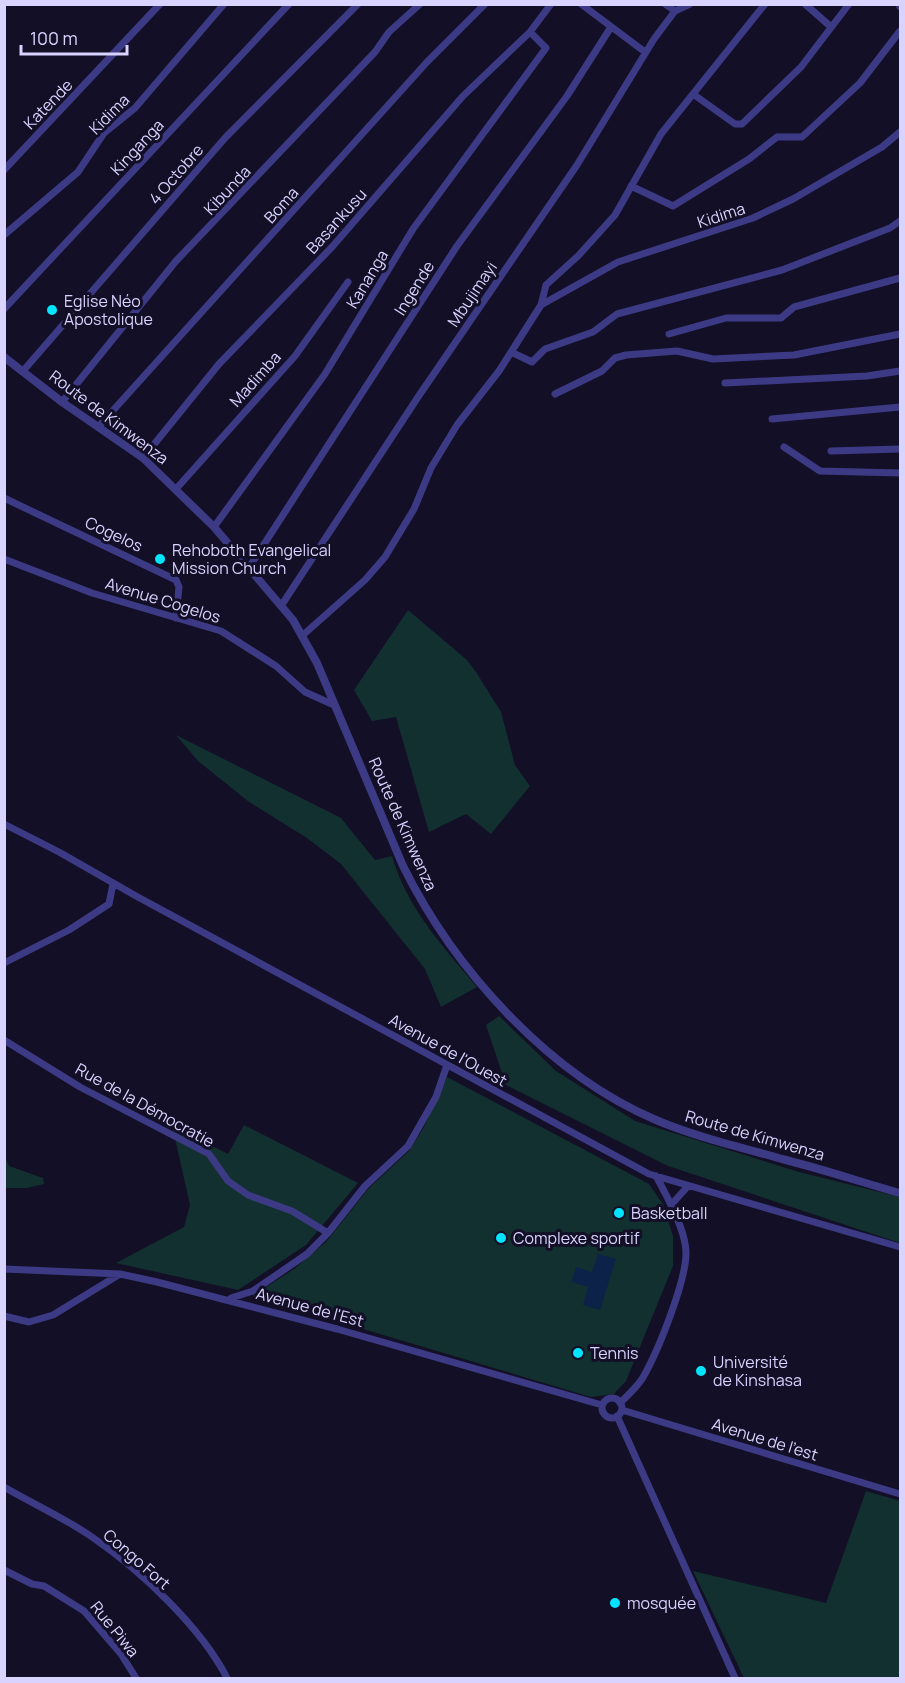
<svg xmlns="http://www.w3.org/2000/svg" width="905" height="1683" font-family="Manrope,sans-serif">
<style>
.green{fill:#12302f}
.water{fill:#0c2248}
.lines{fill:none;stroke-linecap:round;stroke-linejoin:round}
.minor{stroke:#3d3a85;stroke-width:7}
.tertiary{stroke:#3d3a85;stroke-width:8}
.poi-dot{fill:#00e5ff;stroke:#130f26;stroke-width:2}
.labels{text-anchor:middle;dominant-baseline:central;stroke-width:6;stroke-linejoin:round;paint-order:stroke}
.street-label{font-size:16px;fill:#d9d4ff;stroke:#130f26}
.poi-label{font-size:16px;fill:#d9d4ff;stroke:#130f26;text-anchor:start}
</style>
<rect width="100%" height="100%" fill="#130f26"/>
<path class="green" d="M408,610L467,660L476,672L501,712L515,765L530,786L491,834L466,814L429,832L396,717L372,721L354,690Z
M176,735L341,818L375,860L392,856C408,910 442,945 477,987L441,1007L425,969L341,864L307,838L249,802L198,761Z
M499,1016L556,1071L635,1121L799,1172L900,1197V1243L668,1166L506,1085L486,1025Z
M447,1077L649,1184L663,1204L673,1236V1266L626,1381L614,1394L591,1397L252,1296L294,1269L327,1241L368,1189L409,1151L424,1127Z
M172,1125L228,1154L244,1125L358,1183L306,1245L238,1290L116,1263L184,1227L190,1205Z
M5,1157L9,1166L43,1178L44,1184L27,1188H5Z
M866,1491L900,1501V1678H744L693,1571L826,1603Z"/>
<path class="water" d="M598,1254L616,1259L600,1310L583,1305L588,1287L571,1282L576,1267L592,1272Z"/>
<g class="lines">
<path class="minor" d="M581,4L645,52
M665,4L675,11
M805,4L830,26
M899,4L900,7
M693,94L735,124H742L801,67L849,4
M4,170L160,4
M631,186L673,206L749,159L777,137H802L860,83L900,31
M4,235L78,172L104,133L135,108L224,4
M541,305L618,262L753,218L793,199L882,147L900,132
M4,309L289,4
M669,334L726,318H781L794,307L900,278
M511,352L532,362L545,349L593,332L617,314L782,270L890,228L900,221
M23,371L225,138L358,4
M725,383L867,376L900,371
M555,394L602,371L615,358L626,355L677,351L713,359L794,355L900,334
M62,402L176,261L375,52L389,32L420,4
M772,419L900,407
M99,426L427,62L485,4
M784,447L820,471L900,473
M831,451L900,449
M143,458L219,364L332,247L463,96L530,32L551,4
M176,489L295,356L348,282
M4,498L176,580L179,587L176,618
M214,527L325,374L413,229L546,48L530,32
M4,559L92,593L221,631L276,666L305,692L334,705
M248,569L457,246L567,96L611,27
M281,606L418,397L577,165L654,39L675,11L690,4
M303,635L365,580L385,557L414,509L431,468L457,425L499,371L541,305L546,285L578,256L615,215L661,134L765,4
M4,824L59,852L136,896L649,1174L900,1247
M4,963L69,930L109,904L113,884
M4,1040L80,1087L209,1154L228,1181L248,1195L292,1211L328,1233
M671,1205L688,1186
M4,1269L120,1274L157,1282L337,1329L602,1405
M231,1298L253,1291L307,1254L328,1233L365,1186L408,1146L436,1097L447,1065
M4,1316L29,1322L53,1315L120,1274
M602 1408a10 10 0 1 1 20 0a10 10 0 1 1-20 0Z
M620,1403C628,1395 636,1388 642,1379C657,1354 686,1282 686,1253C686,1231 667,1196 656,1176
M622,1410L900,1494
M617,1416L735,1678
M4,1487C33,1504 65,1518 92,1537C140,1570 201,1627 227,1678
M4,1570L32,1584L44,1586L84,1611L121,1654L136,1678"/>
<path class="tertiary" d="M4,357L62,402L143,458L214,527L293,620L317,663L403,866C454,969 548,1074 656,1120C696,1137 740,1147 782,1159C822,1169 861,1182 900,1193"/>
</g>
<g class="poi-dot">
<circle cx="52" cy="310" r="6"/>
<circle cx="160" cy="559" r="6"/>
<circle cx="619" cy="1213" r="6"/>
<circle cx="501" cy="1238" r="6"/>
<circle cx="578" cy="1353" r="6"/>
<circle cx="701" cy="1371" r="6"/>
<circle cx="615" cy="1603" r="6"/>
</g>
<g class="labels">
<g class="street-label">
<text transform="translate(48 104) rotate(-46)">Katende</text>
<text transform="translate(109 114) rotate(-45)">Kidima</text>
<text transform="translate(137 147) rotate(-47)">Kinganga</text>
<text transform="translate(176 174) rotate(-49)">4 Octobre</text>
<text transform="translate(227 190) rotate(-47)">Kibunda</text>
<text transform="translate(281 205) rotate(-48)">Boma</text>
<text transform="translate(721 215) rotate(-18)">Kidima</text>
<text transform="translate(336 221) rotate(-48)">Basankusu</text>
<text transform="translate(367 279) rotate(-59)">Kananga</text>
<text transform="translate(414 288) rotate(-58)">Ingende</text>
<text transform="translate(472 294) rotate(-56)">Mbujimayi</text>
<text transform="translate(255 379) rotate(-48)">Madimba</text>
<text transform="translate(109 417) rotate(37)">Route de Kimwenza</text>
<text transform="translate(114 534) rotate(25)">Cogelos</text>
<text transform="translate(163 600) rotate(17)">Avenue Cogelos</text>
<text transform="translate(403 824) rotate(66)">Route de Kimwenza</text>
<text transform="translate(448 1050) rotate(29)">Avenue de l'Ouest</text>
<text transform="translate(145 1105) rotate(29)">Rue de la Démocratie</text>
<text transform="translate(755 1135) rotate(16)">Route de Kimwenza</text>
<text transform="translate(310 1307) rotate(15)">Avenue de l'Est</text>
<text transform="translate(765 1439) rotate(17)">Avenue de l'est</text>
<text transform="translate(137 1559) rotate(41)">Congo Fort</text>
<text transform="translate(115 1629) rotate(51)">Rue Piwa</text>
</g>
<g class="poi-label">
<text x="64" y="301">Eglise Néo<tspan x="64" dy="18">Apostolique</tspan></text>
<text x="172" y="550">Rehoboth Evangelical<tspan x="172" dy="18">Mission Church</tspan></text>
<text x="631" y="1213">Basketball</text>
<text x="513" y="1238">Complexe sportif</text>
<text x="590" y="1353">Tennis</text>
<text x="713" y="1362">Université<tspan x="713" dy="18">de Kinshasa</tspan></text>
<text x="627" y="1603">mosquée</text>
</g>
</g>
<rect width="905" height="1683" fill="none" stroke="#d9d4ff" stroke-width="12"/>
<path d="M21 45v9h106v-9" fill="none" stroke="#d9d4ff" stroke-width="3"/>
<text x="30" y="45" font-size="18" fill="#d9d4ff" stroke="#130f26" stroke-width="4.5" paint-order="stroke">100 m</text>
</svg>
